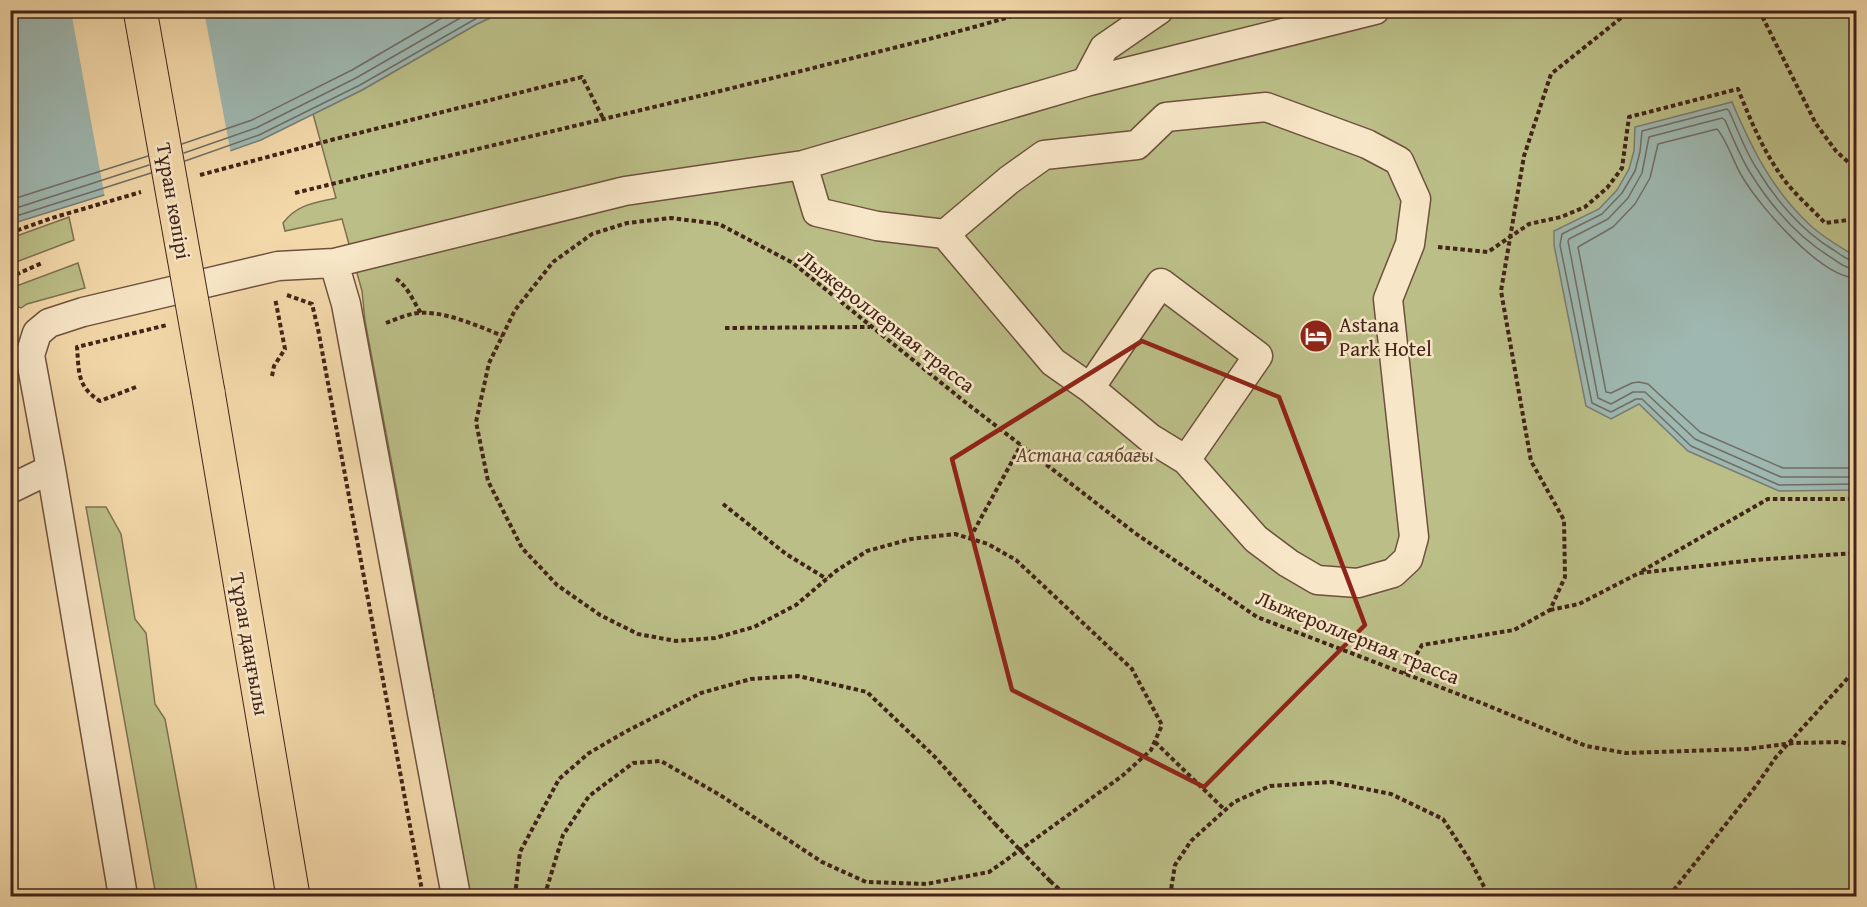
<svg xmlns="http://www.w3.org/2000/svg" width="1867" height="907" font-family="'Gentium Book Plus',serif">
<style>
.green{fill:#bbbe87;stroke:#7e7150;stroke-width:1.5}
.water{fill:#9eb8b1;stroke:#797d74;stroke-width:1.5}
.pier{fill:#f3d8a9}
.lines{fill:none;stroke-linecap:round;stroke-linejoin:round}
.shore{stroke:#706e65;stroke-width:1.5}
.minor-casing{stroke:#6e513d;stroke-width:31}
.major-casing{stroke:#422419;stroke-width:35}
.path{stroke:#422419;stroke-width:4;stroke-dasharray:4.5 3;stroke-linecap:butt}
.minor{stroke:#f7e6c7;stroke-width:28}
.major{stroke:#f3d8a9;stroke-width:33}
.major-bridge-casing{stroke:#422419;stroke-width:35;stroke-linecap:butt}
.path-bridge{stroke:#422419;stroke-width:4;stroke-dasharray:4.5 3;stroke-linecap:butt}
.major-bridge{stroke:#f3d8a9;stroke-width:33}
.marked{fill:none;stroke:#8f2418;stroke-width:4.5;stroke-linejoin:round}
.labels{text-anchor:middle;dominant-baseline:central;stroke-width:5;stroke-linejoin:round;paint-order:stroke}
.street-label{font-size:21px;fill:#422419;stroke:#f7e6c7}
.poi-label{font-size:21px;fill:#422419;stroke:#f7e6c7;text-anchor:start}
.park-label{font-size:21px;font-style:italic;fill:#604a34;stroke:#f7e6c7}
</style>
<rect width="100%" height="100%" fill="#f3d8a9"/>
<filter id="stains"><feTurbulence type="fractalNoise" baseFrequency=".00333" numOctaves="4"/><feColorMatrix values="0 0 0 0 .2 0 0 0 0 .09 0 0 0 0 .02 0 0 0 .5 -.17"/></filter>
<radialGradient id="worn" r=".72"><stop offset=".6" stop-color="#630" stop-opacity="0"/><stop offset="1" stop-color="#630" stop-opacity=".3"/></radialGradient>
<path class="green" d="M505,11H1856V896H469L410,561L365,321L362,291L342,219L285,231L283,223C297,204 315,203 336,198L313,114L362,90L477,24Z
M69,217L74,240L11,264V238Z
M78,263L85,288L27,304L21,308L11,304V288Z
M86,507H106L121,534L135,619L146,633L155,704L165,719L198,896H156Z"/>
<path class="water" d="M11,11H505L477,24L362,90L261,140L117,191L11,224Z
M1732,102C1752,149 1772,190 1811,226C1824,238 1841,247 1856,257V490L1779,491L1688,451L1639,404L1611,419L1586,406L1554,245V231L1599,209L1617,190L1629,169L1634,151L1635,127Z"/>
<path class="pier" d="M71,11H204L231,154L105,198Z"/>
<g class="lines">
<path class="shore" d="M182,144L252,120L352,70L455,10
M184,153L256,128L356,78L474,10
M185,161L259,135L360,85L491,10
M10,200L148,156
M10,210L149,165
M10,218L151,173
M1856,262C1848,261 1840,254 1832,249C1802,231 1775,199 1757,169C1745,151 1738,130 1729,111L1727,109L1642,131L1640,152L1635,171L1622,193L1602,214L1562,234L1560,245L1592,403L1611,412L1636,399H1642L1691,446L1779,485L1856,484
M1856,269C1847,269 1839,263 1832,258C1799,238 1771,206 1751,174C1740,157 1733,138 1725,120L1722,118L1649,137L1642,173L1628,198L1608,219L1569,239L1568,241L1598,398L1611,404L1633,392H1645L1695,439L1781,477H1856
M1856,278C1821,277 1761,208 1743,178C1734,164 1727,140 1717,129L1658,144L1650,178L1635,204L1613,227L1578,247L1606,392L1611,393L1632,383L1639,382L1648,384L1700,432L1783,468H1856"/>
<g class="minor-casing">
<path id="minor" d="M1086,82L1104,48L1159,10
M803,165L817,212L877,226L945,234L1053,362L1090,388L1150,438L1186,460L1256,539L1288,563L1317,580L1358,583L1393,573L1408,559L1414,537L1388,299L1410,244L1416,199L1399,161L1367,144L1266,107L1166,117L1137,145L1044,155L1009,180L945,234
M334,263L346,304L456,896
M1090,388L1161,283L1258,356L1186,460
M10,489L51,469
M123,896L51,469L30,355L37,333L49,323L83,312L278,266L334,263L625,191L803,165L1086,82L1375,10"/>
</g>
<g class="major-casing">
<path id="major" d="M208,392L293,896"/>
</g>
<path class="path" d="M1759,10L1816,124L1836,151L1856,169
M200,175L335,139L582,77L603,118
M295,193C470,150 646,110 821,66C892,48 962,32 1032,10
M10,233L52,218L141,192
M1438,247L1488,252L1529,224L1561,217L1585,207L1607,188L1622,168L1629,117L1738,89C1750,119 1762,148 1780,174C1792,192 1810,207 1825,223L1856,219
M10,279L15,275L42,263
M396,279C407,285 413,301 421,313
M287,295L312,304L318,329L423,896
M386,323C394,320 403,316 412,314C439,308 478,326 503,336
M725,328L870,327
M272,376L274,366L285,349L275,298
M136,387L100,401C77,387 79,372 77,347L167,325
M723,504L786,554L827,579
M970,538L1021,445
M1642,571L1768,499H1856
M1550,610L1579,604L1639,573L1754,560L1856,553
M1405,674L1422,645L1514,630L1550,610L1565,577L1564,520L1531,461L1501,291L1524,156L1551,74L1631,10
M1155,742L1225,810
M1050,881L1067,896
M515,896L520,852L559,779L589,753L627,731L701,693L751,679L798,676L867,692L935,757L995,824
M547,896L546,891L563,835L589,796L633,763L661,761L720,795L822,862L866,882L926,884L989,872L1002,863L1122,776L1151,750L1162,725L1132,669L1016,560L988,544L955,534L911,539L867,551L836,571L796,605L754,627L715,638L676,641L638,634L600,615L557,585L522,548L488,481L476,422L489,363L515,310L553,262L592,234L627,223L671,218L719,224L793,263L965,402L1135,533L1257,617L1484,704L1586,746L1626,753L1747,749L1794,743L1841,742L1856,746
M1170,896L1175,865L1191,841L1234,802L1270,786L1331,782L1391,794L1443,819L1471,862L1489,896
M1669,896L1756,786L1776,757L1856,669"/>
<use href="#minor" class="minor"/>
<use href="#major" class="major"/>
<g class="major-bridge-casing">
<path id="major-bridge" d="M140,10L208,392"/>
</g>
<path class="path-bridge" d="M995,824L1050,881"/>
<use href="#major-bridge" class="major-bridge"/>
</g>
<path class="marked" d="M1142,341L1279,397L1365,625L1204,787L1012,690L952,459Z"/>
<defs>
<g id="hotel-disc" transform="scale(1.725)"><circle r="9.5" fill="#8f2418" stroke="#f7e6c7"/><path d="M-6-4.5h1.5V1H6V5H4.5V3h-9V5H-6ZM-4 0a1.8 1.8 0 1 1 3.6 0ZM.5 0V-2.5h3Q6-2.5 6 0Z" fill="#fff"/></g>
</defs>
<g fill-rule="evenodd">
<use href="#hotel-disc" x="1316" y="336"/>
</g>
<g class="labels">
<g class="street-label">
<text transform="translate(174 201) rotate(80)">Тұран көпірі</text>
<text transform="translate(887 321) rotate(38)">Лыжероллерная трасса</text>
<text transform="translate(1358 637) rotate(22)">Лыжероллерная трасса</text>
<text transform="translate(250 644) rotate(80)">Тұран даңғылы</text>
</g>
<g class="poi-label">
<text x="1339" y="324">Astana<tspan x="1339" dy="24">Park Hotel</tspan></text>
</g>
<g class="park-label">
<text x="1085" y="454">Астана саябағы</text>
</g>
</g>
<rect width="1867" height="907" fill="none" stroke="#f3d8a9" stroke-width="36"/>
<rect x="12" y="12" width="1843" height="883" fill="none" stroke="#422419" stroke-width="3"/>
<rect x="18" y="18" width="1831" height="871" fill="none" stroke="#422419" stroke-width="1.5"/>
<rect width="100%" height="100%" filter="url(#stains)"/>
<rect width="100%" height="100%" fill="url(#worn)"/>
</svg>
